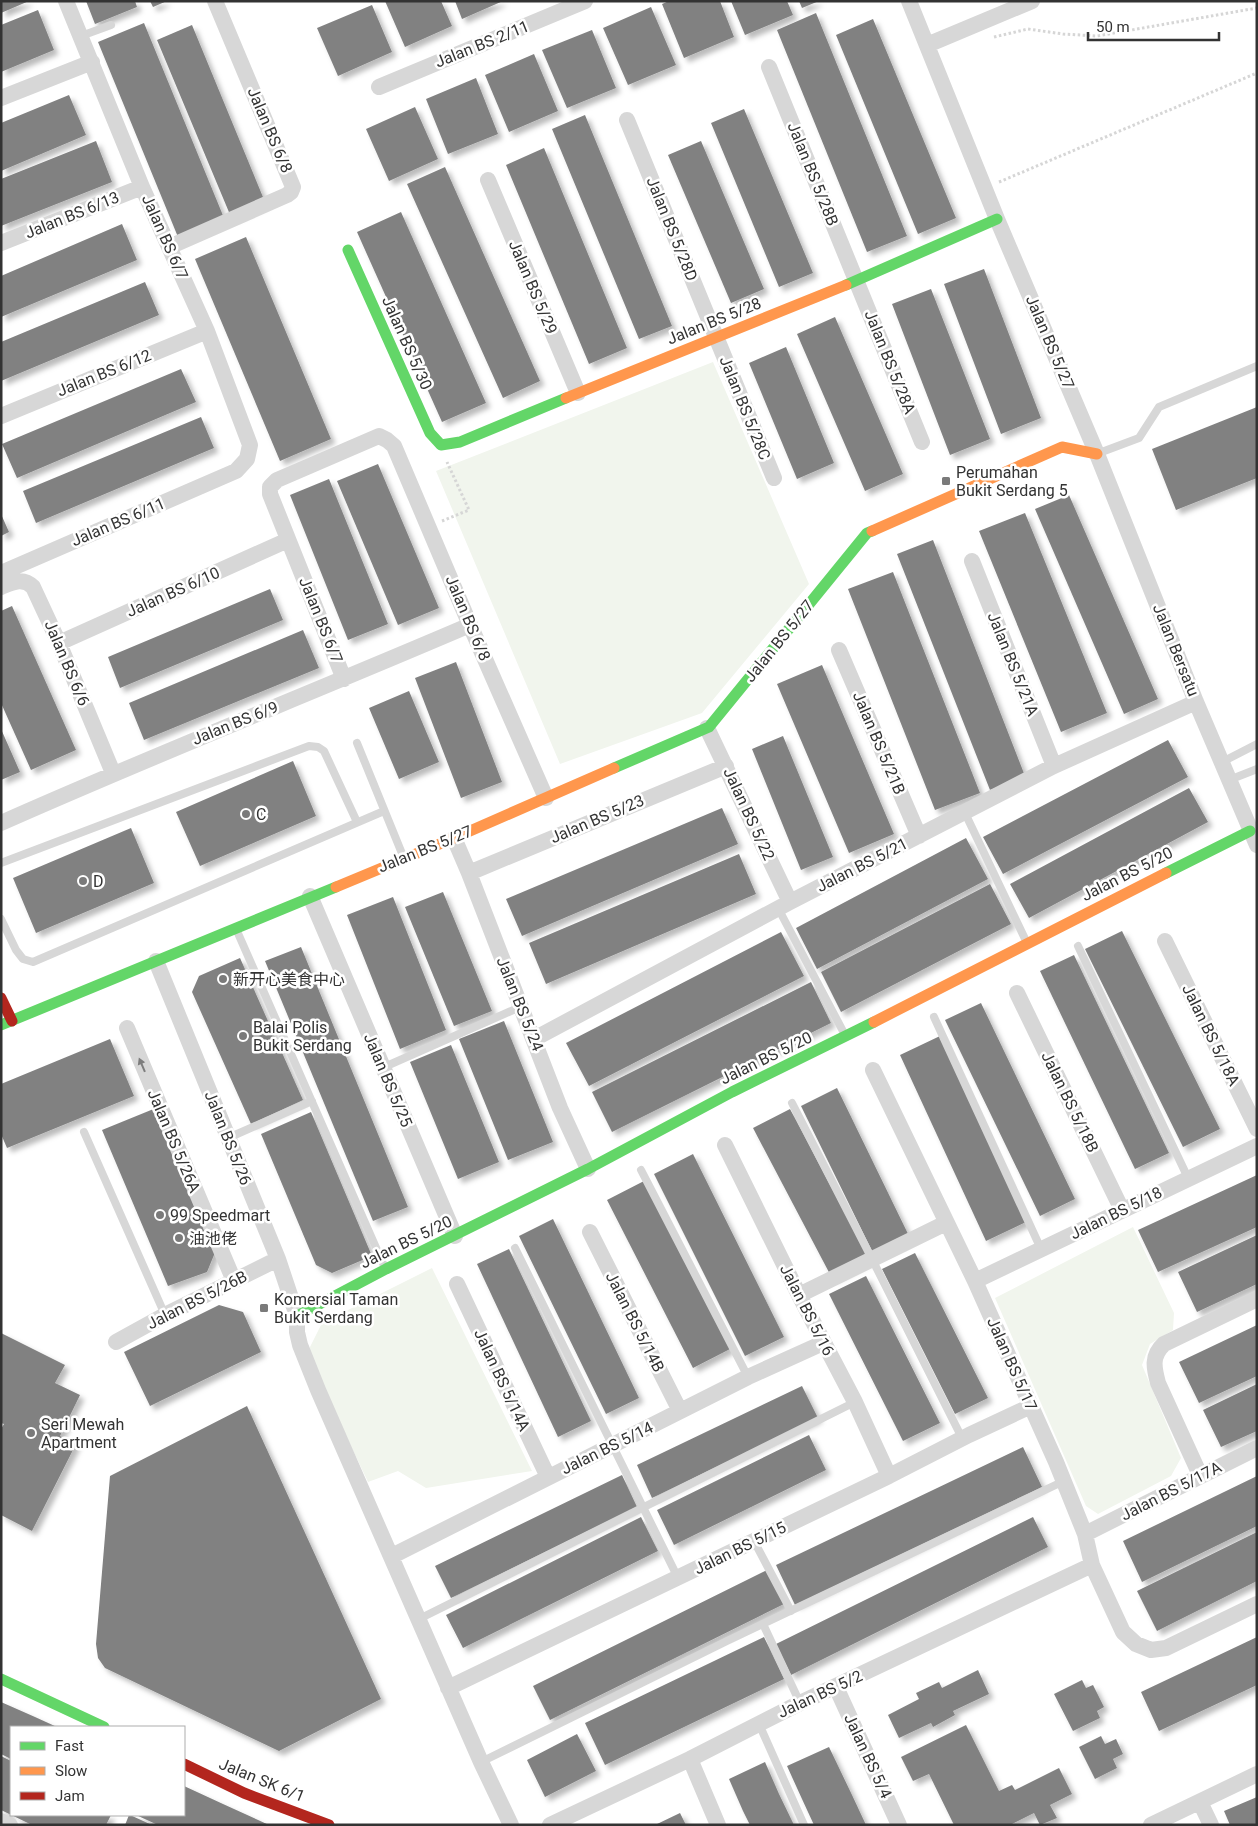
<svg xmlns="http://www.w3.org/2000/svg" width="1258" height="1826" font-family="Roboto,'Noto Sans SC',sans-serif">
<style>
.green{fill:#f1f5ed}
.building{fill:#818181;filter:url(#shadow)}
.lines{fill:none;stroke-linecap:round;stroke-linejoin:round}
.path{stroke:#d6d6d6;stroke-width:3;stroke-dasharray:2.5 2.5;stroke-linecap:butt}
.lane{stroke:#d7d7d7;stroke-width:8}
.street{stroke:#d7d7d7;stroke-width:16}
.fast{stroke:#63d668;stroke-width:11}
.slow{stroke:#ff974d;stroke-width:11}
.jam{stroke:#b3261e;stroke-width:11}
.oneway{fill:#7d7d7d}
.poi-dot{fill:#7a7a7a;stroke:#fff;stroke-width:2}
.labels{text-anchor:middle;dominant-baseline:central;stroke-width:5;stroke-linejoin:round;paint-order:stroke}
.street-label{font-size:16px;fill:#333;stroke:#fff}
.poi-label{font-size:16px;fill:#333;stroke:#fff;text-anchor:start}
</style>
<defs>
<filter id="shadow"><feDropShadow dx="4.5" dy="4.5" stdDeviation="2.5" flood-color="#0004"/></filter>
</defs>
<rect width="100%" height="100%" fill="#fff"/>
<path class="green" d="M713,362L809,584L702,713L560,764L436,471Z
M1133,1227L1174,1313L1173,1330L1150,1344L1142,1365L1181,1458L1171,1476L1098,1514L1086,1506L995,1298Z
M432,1268L532,1471L426,1488L398,1471L368,1482L307,1353L322,1323Z"/>
<path class="building" d="M1,1H29L1,13Z
M86,1H135L137,7L95,24Z
M150,1H167L153,7Z
M385,1H441L452,26L405,47Z
M455,1H503L462,19Z
M669,1H720L734,37L684,58L662,4Z
M731,1H787L793,15L745,35Z
M799,1H819L802,8Z
M372,5L392,52L338,76L317,28Z
M651,7L676,65L628,85L603,28Z
M38,10L54,50L1,72V25Z
M816,13L907,236L867,252L777,30Z
M873,19L956,218L918,234L836,35Z
M144,23L224,218L178,237L98,42Z
M192,25L265,202L231,217L157,40Z
M592,30L616,88L567,108L542,50Z
M534,54L558,111L509,132L485,75Z
M476,78L498,134L448,154L426,99Z
M69,95L86,135L1,171V123Z
M415,107L438,159L389,181L366,129Z
M744,109L813,273L779,287L711,123Z
M585,115L672,326L639,339L552,129Z
M96,141L112,182L1,226V179Z
M701,141L764,289L731,303L668,155Z
M544,148L627,348L589,364L506,165Z
M445,167L540,381L503,398L407,184Z
M401,212L486,403L442,422L357,232Z
M122,224L137,260L1,317V276Z
M246,237L331,439L280,461L195,259Z
M984,269L1041,418L1001,434L944,284Z
M145,282L159,315L1,381V342Z
M931,289L990,439L950,455L892,304Z
M835,317L903,474L865,491L797,334Z
M786,347L834,463L797,479L749,363Z
M181,369L196,402L17,478L2,444Z
M1257,407V478L1176,510L1152,449Z
M201,417L214,448L36,523L23,491Z
M378,464L439,608L398,625L337,481Z
M329,479L388,624L348,640L290,495Z
M1069,495L1158,699L1124,714L1035,509Z
M1025,513L1107,713L1061,732L979,531Z
M1,514L9,532L1,536Z
M933,540L1025,776L990,790L897,554Z
M893,572L980,793L935,810L848,589Z
M270,589L283,620L120,688L108,657Z
M12,606L76,750L31,770L1,703V611Z
M303,630L319,668L144,740L129,703Z
M456,662L502,782L461,798L415,678Z
M822,665L894,834L849,853L777,684Z
M409,691L439,762L399,779L369,708Z
M1,729L20,772L1,780Z
M783,736L833,857L801,870L752,749Z
M1168,740L1188,777L1003,874L983,837Z
M293,761L316,816L200,866L176,812Z
M1189,788L1208,822L1029,918L1010,884Z
M722,808L738,844L522,936L506,899Z
M131,828L154,883L36,933L13,878Z
M966,838L988,879L817,969L796,928Z
M739,854L756,894L546,984L529,943Z
M990,884L1011,924L841,1012L821,972Z
M443,892L492,1011L454,1026L405,907Z
M393,897L446,1030L400,1049L347,915Z
M1122,931L1220,1129L1183,1147L1085,949Z
M781,932L804,976L589,1086L566,1043Z
M301,947L408,1207L373,1221L265,961Z
M1074,955L1169,1153L1135,1169L1040,971Z
M240,958L303,1100L251,1124L192,992L199,976Z
M811,982L831,1023L612,1132L592,1092Z
M981,1003L1075,1199L1040,1216L945,1020Z
M504,1021L553,1142L508,1160L459,1039Z
M940,1036L1026,1222L986,1241L900,1055Z
M110,1039L134,1096L7,1148L1,1134V1084Z
M451,1045L499,1162L458,1179L410,1062Z
M837,1088L910,1238L874,1255L801,1106Z
M156,1108L216,1250L207,1272L168,1286L102,1130Z
M790,1109L869,1259L832,1278L753,1128Z
M311,1112L372,1256L332,1273L316,1265L261,1134Z
M693,1154L784,1337L745,1356L654,1174Z
M1257,1175V1227L1158,1272L1138,1230Z
M644,1181L730,1349L693,1368L607,1200Z
M553,1219L639,1398L606,1414L519,1236Z
M1257,1235V1284L1197,1312L1178,1272Z
M509,1249L591,1421L558,1437L477,1264Z
M915,1253L988,1398L955,1414L882,1269Z
M866,1276L940,1423L903,1441L829,1294Z
M219,1305L243,1312L261,1352L150,1406L124,1352Z
M1257,1325V1376L1199,1403L1179,1362Z
M1,1333L65,1365L55,1383L80,1395L60,1436L76,1444L32,1531L1,1515V1429L4,1424L1,1423Z
M1257,1384V1431L1221,1447L1203,1410Z
M802,1386L818,1418L652,1498L637,1465Z
M247,1406L381,1699L279,1751L105,1668L98,1658L96,1644L110,1476Z
M809,1435L826,1470L674,1545L657,1510Z
M1023,1447L1042,1487L795,1605L776,1565Z
M622,1475L637,1507L451,1598L435,1566Z
M1257,1476V1526L1142,1582L1123,1541Z
M641,1517L658,1551L463,1648L446,1615Z
M1033,1517L1048,1547L791,1675L776,1644Z
M1257,1532V1581L1157,1631L1137,1591Z
M767,1570L784,1604L550,1720L533,1686Z
M764,1637L784,1679L605,1765L585,1723Z
M1257,1637V1685L1159,1731L1141,1692Z
M978,1670L989,1694L953,1711L955,1715L933,1727L931,1723L899,1738L888,1715L919,1699L916,1693L939,1682L942,1688Z
M1082,1680L1086,1688L1093,1685L1104,1707L1097,1711L1100,1718L1073,1731L1054,1694Z
M1,1702L35,1717L57,1727H11V1759L1,1754Z
M966,1725L999,1791L1012,1785L1015,1790L1059,1768L1072,1794L1050,1805L1057,1818L1040,1825L1034,1813L1010,1825H954L929,1774L913,1781L901,1757Z
M577,1734L596,1771L545,1797L527,1760Z
M1101,1736L1105,1744L1116,1739L1123,1754L1113,1759L1117,1768L1095,1779L1079,1747Z
M829,1747L852,1795L866,1825H814L802,1799L787,1766Z
M1,1756L11,1761V1815H111L106,1825H32L1,1810Z
M765,1762L779,1794L794,1825H750L743,1811L729,1779Z
M184,1786L223,1804L269,1825H158L136,1815H184Z
M1257,1797V1825H1230L1224,1811Z
M680,1813L686,1825H655Z
M129,1815H130L152,1825H125Z"/>
<g class="lines">
<path class="path" d="M994,37L1028,29L1063,34L1097,36L1257,8
M999,182L1257,73
M442,521L469,510L447,462"/>
<path class="lane" d="M81,36L111,25
M1099,453L1139,438L1159,407L1257,366
M357,743L403,856
M1222,762L1257,744
M1229,780L1257,769
M965,813L1026,941
M1,863L309,746L318,747L324,751L357,822
M778,908L845,1035
M1,919L16,950L23,959L33,962L384,811
M237,931L385,1268
M1078,946L1188,1178
M934,1017L1041,1249
M382,1068L520,1007
M792,1103L872,1259L962,1438
M84,1132L165,1315
M228,1138L312,1101
M641,1170L748,1377
M515,1248L678,1578
M754,1541L791,1611
M419,1619L855,1402
M763,1624L800,1703
M759,1724L804,1825
M481,1762L727,1641L1064,1481"/>
<path class="street" d="M909,1L997,219L1097,454L1196,702L1257,845
M927,45L1032,1
M769,67L922,442
M379,87L585,1
M1,98L92,62
M627,120L774,478
M488,180L578,393
M1,243L142,187
M169,247L287,195L291,192L293,187L215,1
M1,416L207,331
M972,561L1054,766
M1,573L236,471L247,459L250,445L207,331L142,187L66,1
M1,587C13,582 23,577 33,587L59,643L113,773
M59,643L288,540
M839,650L919,836
M344,679L270,494V487L277,480L379,436L387,440L394,446L470,625L546,798
M707,728L790,902
M1,823C156,754 314,692 470,625
M454,838L469,873L560,1108L588,1169
M469,873L726,766
M310,896L455,1236
M1165,941L1257,1129
M156,961L278,1259L297,1316V1332L300,1345L318,1390L481,1762L511,1825
M1017,993L1122,1210
M127,1028L234,1281
M534,1039L790,902L1054,766L1196,702
M873,1070L975,1281L1056,1462L1085,1534L1092,1565L1123,1632L1136,1644L1151,1650L1166,1648L1257,1604
M725,1145L799,1295L855,1402L889,1476
M590,1232L680,1411
M975,1281L1257,1146
M457,1284L548,1477
M799,1295L946,1223
M116,1342L165,1315L278,1259
M1200,1475L1158,1383C1154,1368 1151,1356 1164,1344L1257,1299
M1085,1534L1257,1448
M392,1556L748,1377L823,1343
M836,1687L899,1825
M448,1688L889,1476L969,1435L1031,1406
M690,1759L718,1825
M1200,1802L1211,1825
M1,1821L10,1825
M550,1825L690,1759L800,1703L1092,1565
M1151,1825L1257,1774"/>
<path class="fast" d="M348,250L430,433L441,445L460,442L566,398
M846,285L997,219
M614,768L709,727L867,533L872,531
M1166,873L1250,831
M1,1025L336,887
M297,1316L386,1269L588,1169L732,1092L874,1022
M1,1679L104,1727"/>
<path class="slow" d="M566,398L846,285
M872,531L1062,447L1097,454
M336,887L454,838L614,768
M874,1022L1166,873"/>
<path class="jam" d="M1,998L12,1021
M184,1764L244,1793L329,1825"/>
</g>
<defs><path id="oneway-solid" d="M-6-.8H1V-3.2L6.5 0L1 3.2V.8H-6Z" transform="scale(1.25)"/></defs>
<use class="oneway" href="#oneway-solid" transform="translate(142 1065) rotate(-113)"/>
<g class="poi-dot">
<rect x="941" y="476" width="10" height="10" rx="2.5"/>
<circle cx="246" cy="814" r="5"/>
<circle cx="83" cy="881" r="5"/>
<circle cx="223" cy="979" r="5"/>
<circle cx="243" cy="1036" r="5"/>
<circle cx="160" cy="1215" r="5"/>
<circle cx="179" cy="1238" r="5"/>
<rect x="259" y="1303" width="10" height="10" rx="2.5"/>
<circle cx="31" cy="1433" r="5"/>
</g>
<g class="labels">
<g class="street-label">
<text transform="translate(482 44) rotate(-22)">Jalan BS 2/11</text>
<text transform="translate(270 130) rotate(67)">Jalan BS 6/8</text>
<text transform="translate(813 174) rotate(68)">Jalan BS 5/28B</text>
<text transform="translate(72 215) rotate(-22)">Jalan BS 6/13</text>
<text transform="translate(672 229) rotate(68)">Jalan BS 5/28D</text>
<text transform="translate(165 237) rotate(66)">Jalan BS 6/7</text>
<text transform="translate(533 287) rotate(67)">Jalan BS 5/29</text>
<text transform="translate(714 321) rotate(-22)">Jalan BS 5/28</text>
<text transform="translate(1050 342) rotate(67)">Jalan BS 5/27</text>
<text transform="translate(407 343) rotate(66)">Jalan BS 5/30</text>
<text transform="translate(890 362) rotate(68)">Jalan BS 5/28A</text>
<text transform="translate(104 373) rotate(-22)">Jalan BS 6/12</text>
<text transform="translate(745 408) rotate(68)">Jalan BS 5/28C</text>
<text transform="translate(118 522) rotate(-23)">Jalan BS 6/11</text>
<text transform="translate(173 592) rotate(-24)">Jalan BS 6/10</text>
<text transform="translate(468 618) rotate(67)">Jalan BS 6/8</text>
<text transform="translate(321 620) rotate(68)">Jalan BS 6/7</text>
<text transform="translate(779 641) rotate(-51)">Jalan BS 5/27</text>
<text transform="translate(1176 650) rotate(68)">Jalan Bersatu</text>
<text transform="translate(67 663) rotate(67)">Jalan BS 6/6</text>
<text transform="translate(1013 664) rotate(68)">Jalan BS 5/21A</text>
<text transform="translate(235 723) rotate(-22)">Jalan BS 6/9</text>
<text transform="translate(879 743) rotate(67)">Jalan BS 5/21B</text>
<text transform="translate(749 814) rotate(65)">Jalan BS 5/22</text>
<text transform="translate(597 819) rotate(-23)">Jalan BS 5/23</text>
<text transform="translate(425 849) rotate(-22)">Jalan BS 5/27</text>
<text transform="translate(862 865) rotate(-27)">Jalan BS 5/21</text>
<text transform="translate(1127 874) rotate(-27)">Jalan BS 5/20</text>
<text transform="translate(520 1004) rotate(68)">Jalan BS 5/24</text>
<text transform="translate(1211 1035) rotate(64)">Jalan BS 5/18A</text>
<text transform="translate(766 1058) rotate(-26)">Jalan BS 5/20</text>
<text transform="translate(388 1080) rotate(67)">Jalan BS 5/25</text>
<text transform="translate(1070 1102) rotate(64)">Jalan BS 5/18B</text>
<text transform="translate(228 1138) rotate(68)">Jalan BS 5/26</text>
<text transform="translate(174 1141) rotate(67)">Jalan BS 5/26A</text>
<text transform="translate(1116 1213) rotate(-26)">Jalan BS 5/18</text>
<text transform="translate(406 1242) rotate(-26)">Jalan BS 5/20</text>
<text transform="translate(197 1300) rotate(-27)">Jalan BS 5/26B</text>
<text transform="translate(807 1310) rotate(63)">Jalan BS 5/16</text>
<text transform="translate(635 1322) rotate(63)">Jalan BS 5/14B</text>
<text transform="translate(1012 1364) rotate(66)">Jalan BS 5/17</text>
<text transform="translate(502 1380) rotate(65)">Jalan BS 5/14A</text>
<text transform="translate(607 1448) rotate(-26)">Jalan BS 5/14</text>
<text transform="translate(1171 1491) rotate(-27)">Jalan BS 5/17A</text>
<text transform="translate(740 1548) rotate(-26)">Jalan BS 5/15</text>
<text transform="translate(820 1694) rotate(-25)">Jalan BS 5/2</text>
<text transform="translate(868 1756) rotate(65)">Jalan BS 5/4</text>
<text transform="translate(262 1780) rotate(22)">Jalan SK 6/1</text>
</g>
<g class="poi-label">
<text x="956" y="472">Perumahan<tspan x="956" dy="18">Bukit Serdang 5</tspan></text>
<text x="256" y="814">C</text>
<text x="93" y="881">D</text>
<text x="233" y="979">新开心美食中心</text>
<text x="253" y="1027">Balai Polis<tspan x="253" dy="18">Bukit Serdang</tspan></text>
<text x="170" y="1215">99 Speedmart</text>
<text x="189" y="1238">油池佬</text>
<text x="274" y="1299">Komersial Taman<tspan x="274" dy="18">Bukit Serdang</tspan></text>
<text x="41" y="1424">Seri Mewah<tspan x="41" dy="18">Apartment</tspan></text>
</g>
</g>
<rect width="1258" height="1826" fill="none" stroke="#333333" stroke-width="5"/>
<rect x="10" y="1726" width="175" height="90" fill="#ffffff" stroke="#adadad"/>
<rect x="20" y="1742" width="25" height="8" fill="#63d668" stroke="#adadad"/>
<text x="55" y="1751" font-size="15" fill="#333333">Fast</text>
<rect x="20" y="1767" width="25" height="8" fill="#ff974d" stroke="#adadad"/>
<text x="55" y="1776" font-size="15" fill="#333333">Slow</text>
<rect x="20" y="1792" width="25" height="8" fill="#b3261e" stroke="#adadad"/>
<text x="55" y="1801" font-size="15" fill="#333333">Jam</text>
<path d="M1088 32v8h131v-8" fill="none" stroke="#333333" stroke-width="2.5"/>
<text x="1096" y="32" font-size="15" fill="#333333" stroke="#ffffff" stroke-width="4" paint-order="stroke">50 m</text>
</svg>
